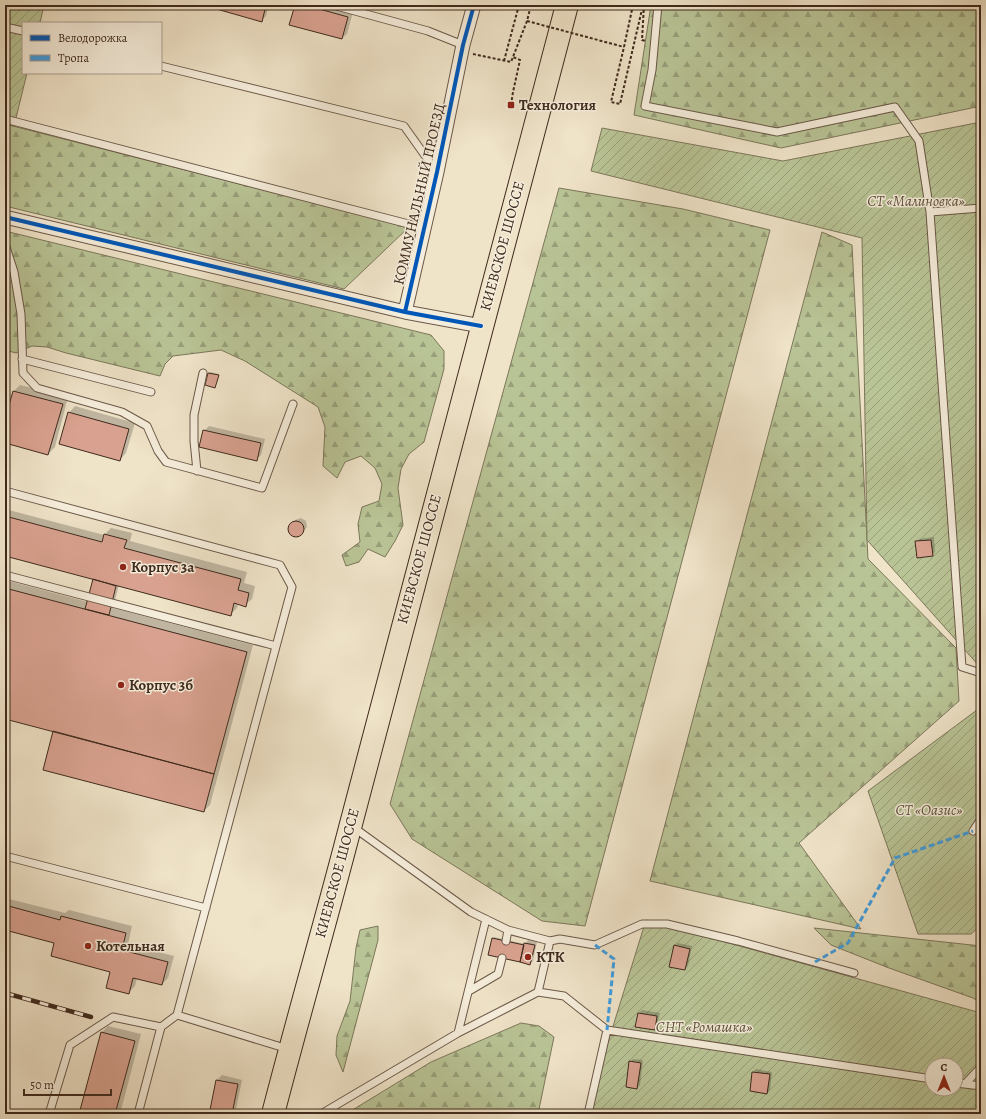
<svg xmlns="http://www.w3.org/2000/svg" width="986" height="1119" font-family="Alegreya,serif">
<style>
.forest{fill:url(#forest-firs);stroke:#7c775a}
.garden{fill:url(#garden-furrows);stroke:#7c775a;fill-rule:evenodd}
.shadow{fill:#0003}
.building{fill:#d9a290;stroke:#3f2a1d}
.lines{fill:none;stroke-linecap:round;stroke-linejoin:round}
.lane-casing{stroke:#6b5848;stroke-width:9}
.street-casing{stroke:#6b5848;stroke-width:15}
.highway-casing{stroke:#3f2a1d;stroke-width:24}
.path{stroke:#3f2a1d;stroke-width:2;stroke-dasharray:3 2;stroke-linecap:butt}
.lane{stroke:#f5eddb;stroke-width:7}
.street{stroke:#f5eddb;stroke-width:13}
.highway{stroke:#efe3c8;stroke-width:22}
.rail-casing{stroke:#3f2a1d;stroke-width:4.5}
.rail{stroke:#f5eddb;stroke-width:3;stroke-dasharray:9;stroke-linecap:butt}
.path-bridge{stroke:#3f2a1d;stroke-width:2;stroke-dasharray:3 2;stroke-linecap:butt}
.quiet{stroke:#3f9cdf;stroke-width:3;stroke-dasharray:6 3;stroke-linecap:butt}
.cycleway-casing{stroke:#f5eddb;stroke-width:6}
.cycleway{stroke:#0057b8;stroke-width:4}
.poi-dot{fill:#8f2418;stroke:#f5eddb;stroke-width:1.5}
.labels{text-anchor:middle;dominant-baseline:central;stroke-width:3;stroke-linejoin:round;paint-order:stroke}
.poi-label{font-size:15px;font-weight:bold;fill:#3f2a1d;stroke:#f5eddb;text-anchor:start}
.street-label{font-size:15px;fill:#3f2a1d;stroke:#f5eddb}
.park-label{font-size:15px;font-style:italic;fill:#5e503b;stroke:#f5eddb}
</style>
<defs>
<pattern id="forest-firs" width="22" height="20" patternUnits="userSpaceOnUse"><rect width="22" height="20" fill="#b9c496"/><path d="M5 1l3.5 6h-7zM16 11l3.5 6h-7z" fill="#989f7a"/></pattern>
<pattern id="garden-furrows" width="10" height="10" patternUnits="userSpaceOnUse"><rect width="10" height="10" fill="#b9c496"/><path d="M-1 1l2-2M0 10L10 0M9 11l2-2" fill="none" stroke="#989f7a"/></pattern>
</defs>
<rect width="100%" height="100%" fill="#efe3c8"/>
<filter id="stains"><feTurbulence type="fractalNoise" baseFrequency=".005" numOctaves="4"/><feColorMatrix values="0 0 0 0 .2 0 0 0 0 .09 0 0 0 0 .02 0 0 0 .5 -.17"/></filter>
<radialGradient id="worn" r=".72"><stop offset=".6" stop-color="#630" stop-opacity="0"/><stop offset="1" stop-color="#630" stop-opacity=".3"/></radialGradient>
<path class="forest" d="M651,5H981V106L781,148L634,115Z
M5,124L409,227L344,289L5,206Z
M559,188L683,209L770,230L585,926L542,921L412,839L390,804Z
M5,231L431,335L444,351V369L424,442L409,454L401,469L398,488L403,525L395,541L385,557L368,549L359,562L346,566L342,555L360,542L358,524L362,507L379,501L382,484L375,468L361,456L345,462L337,478L323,466L325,427L318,407L245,361L221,350L173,356L165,364L160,376L66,353L47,347L32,346L16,353L5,350Z
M822,232L852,245L868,559L956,648L959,701L799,843L861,929L650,881Z
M378,926V940L343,1072L336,1055L337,1036L350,1001L356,948L360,930Z
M814,928L981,946V1003L973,998L889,968L831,945Z
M521,1023L539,1026L554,1037L538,1114H346L431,1062Z"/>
<path class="garden" d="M5,5H44L40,23H23V73H27L14,126L5,124Z
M981,122V668L867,540L862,238L591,171L602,128L783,161Z
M981,707V925L971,934H918L868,791Z
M646,920L981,1013V1114H585L601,1065ZM932,1065H956V1089H932Z"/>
<path class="shadow" d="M207,5H269L266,16L261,21Z
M296,5H326L353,12L347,34L342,38Z
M210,372L219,374L215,387L209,373Z
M20,385L68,397L55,447L48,454L5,442V423L14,391Z
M5,388L10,390L5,407Z
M75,406L135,423L126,453L120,460L69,413Z
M209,426L265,439L261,455L256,460L204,431Z
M5,509L104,535L111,528L132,533L130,541L247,572L244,583L255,586L252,599L245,605L238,604L237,608L230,615L119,585L113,608L253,645L210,805L204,811L54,730L5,718V580L88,602L94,579L5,555Z
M301,518L306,521L307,527L301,535L295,537L290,534L289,528L295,520Z
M934,537L935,552L932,555L916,542L919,539Z
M5,898L65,913L69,910L132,926L128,944L174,956L168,978L162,984L137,978L135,986L128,993L111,971L55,942L9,930L8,932L5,935Z
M494,937L525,944L528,940L537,942L533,961L530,964L489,954L493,938Z
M678,943L692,946L688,966L685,969L675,946Z
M642,1010L660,1013L657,1026L654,1029L639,1013Z
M108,1026L141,1034L120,1114H80L102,1032Z
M633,1059L643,1060L640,1085L637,1088L630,1062Z
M756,1069L772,1072L770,1090L767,1093L753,1072Z
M222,1075L242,1080L235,1114H218L217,1080Z"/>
<path class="building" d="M206,5H266L262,22L206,6Z
M295,5H305L348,17L342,39L289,25Z
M208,373L219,375L215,388L205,385Z
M13,391L63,404L48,455L5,443V419Z
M68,412L129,429L120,461L59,444Z
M203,430L261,443L257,461L199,447Z
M5,516L102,542L104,534L127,540L124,548L241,579L238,590L249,593L246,607L234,603L231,616L5,556Z
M288 529a8 8 0 1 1 16 0a8 8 0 1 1-16 0Z
M931,540L933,556L917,558L915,541Z
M93,579L116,586L109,615L85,609Z
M5,588L247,652L214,774L5,719Z
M53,731L214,774L204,812L43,770Z
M5,905L60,920L61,916L126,933L122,950L168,962L162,985L133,978L129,994L106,988L110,972L51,956L54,943L5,930Z
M492,938L524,945L520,962L488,955Z
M524,943L535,945L530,965L520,962Z
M674,945L690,949L685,970L669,967Z
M638,1013L657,1016L655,1030L635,1027Z
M101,1032L135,1041L115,1114H79Z
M629,1061L641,1063L637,1089L626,1087Z
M752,1072L770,1074L767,1094L750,1091Z
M216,1080L238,1084L232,1114H217L218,1112L210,1110Z"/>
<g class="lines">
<g class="lane-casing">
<path id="lane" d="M333,5L428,31L463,45
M658,5L652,70L645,106L777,132L895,107L919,141L930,212L962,667L981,673
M5,27L23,31
M161,66L404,126L436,171
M5,119L424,228
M930,212L981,208
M5,244L14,272L21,314L23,373L37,388L122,412L147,426L158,451L166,462L262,488L293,404
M22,359L151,392
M197,471L194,441V415L203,373
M5,491L280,565L292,587L177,1015L288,1049
M5,575L276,646
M353,827L471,912L508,930L550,941L538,992L458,1033
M973,831L981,819
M5,856L206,908
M506,941L508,930
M550,941L560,939L595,945L642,924H667L738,941L854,973
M469,991L498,974L502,958
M538,992L564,996L607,1030L932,1079
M956,1083L981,1086
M965,1084L981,1067
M49,1114L70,1045L113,1017L161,1027
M138,1114L161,1027L177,1015
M321,1114L458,1033L486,919
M588,1114L607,1030"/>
</g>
<g class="street-casing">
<path id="street" d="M5,217L405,312L481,326
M405,312L437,172L463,45L474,5"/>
</g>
<g class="highway-casing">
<path id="highway" d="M273,1114C298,1017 326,921 351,824C421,551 494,278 567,5"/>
</g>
<path class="path" d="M633,5L624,47L611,102L620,104L643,5
M644,5L642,40L646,41
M473,54L511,62L527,21L531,5
M504,61L519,5
M511,105L513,92L520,60L513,57"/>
<use href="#lane" class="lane"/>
<use href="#street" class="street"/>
<use href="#highway" class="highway"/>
<g class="rail-casing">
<path id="rail" d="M5,993L91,1017"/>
</g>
<use href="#rail" class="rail"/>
<path class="path-bridge" d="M527,21L624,47"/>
<path class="quiet" d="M595,945L614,959L607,1030
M815,962L848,943L895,858L973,831"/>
<g class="cycleway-casing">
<path id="cycleway" d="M5,217L405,312L481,326
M405,312L437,172L463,45L474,5"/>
</g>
<use href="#cycleway" class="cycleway"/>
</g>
<g class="poi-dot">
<rect x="507" y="101" width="8" height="8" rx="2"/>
<circle cx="123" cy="567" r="4"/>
<circle cx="121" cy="685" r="4"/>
<circle cx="88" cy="946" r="4"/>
<circle cx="528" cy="957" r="4"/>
</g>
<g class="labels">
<g class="poi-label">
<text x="519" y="105">Технология</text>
<text x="131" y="567">Корпус 3a</text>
<text x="129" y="685">Корпус 3б</text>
<text x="96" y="946">Котельная</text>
<text x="536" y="957">КТК</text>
</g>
<g class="street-label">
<text transform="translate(419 194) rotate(-77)">КОММУНАЛЬНЫЙ ПРОЕЗД</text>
<text transform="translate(502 246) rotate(-75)">КИЕВСКОЕ ШОССЕ</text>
<text transform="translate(419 559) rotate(-75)">КИЕВСКОЕ ШОССЕ</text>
<text transform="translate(337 873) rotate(-75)">КИЕВСКОЕ ШОССЕ</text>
</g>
<g class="park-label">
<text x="916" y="201">СТ «Малиновка»</text>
<text x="929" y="810">СТ «Оазис»</text>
<text x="704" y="1027">СНТ «Ромашка»</text>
</g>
</g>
<rect width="986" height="1119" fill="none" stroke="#efe3c8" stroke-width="20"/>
<rect x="6" y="6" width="974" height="1107" fill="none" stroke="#3f2a1d" stroke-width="2"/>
<rect x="10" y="10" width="966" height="1099" fill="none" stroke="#3f2a1d"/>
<rect x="22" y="22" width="140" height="52" fill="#f5eddb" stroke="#ac9f8f"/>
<rect x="30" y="35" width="20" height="6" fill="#0057b8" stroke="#ac9f8f"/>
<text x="58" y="42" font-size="12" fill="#3f2a1d">Велодорожка</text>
<rect x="30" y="55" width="20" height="6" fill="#3f9cdf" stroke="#ac9f8f"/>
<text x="58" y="62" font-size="12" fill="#3f2a1d">Тропа</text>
<g transform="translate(944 1077)"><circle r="19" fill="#f5eddb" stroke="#ac9f8f"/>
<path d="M0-3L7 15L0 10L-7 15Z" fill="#8f2418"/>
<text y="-6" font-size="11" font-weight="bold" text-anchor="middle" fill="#3f2a1d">С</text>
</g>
<path d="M24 1089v6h87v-6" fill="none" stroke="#3f2a1d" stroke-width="2"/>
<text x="30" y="1089" font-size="12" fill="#3f2a1d" stroke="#f5eddb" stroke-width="3" paint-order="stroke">50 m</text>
<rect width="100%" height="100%" filter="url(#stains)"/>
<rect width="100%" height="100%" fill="url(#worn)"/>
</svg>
